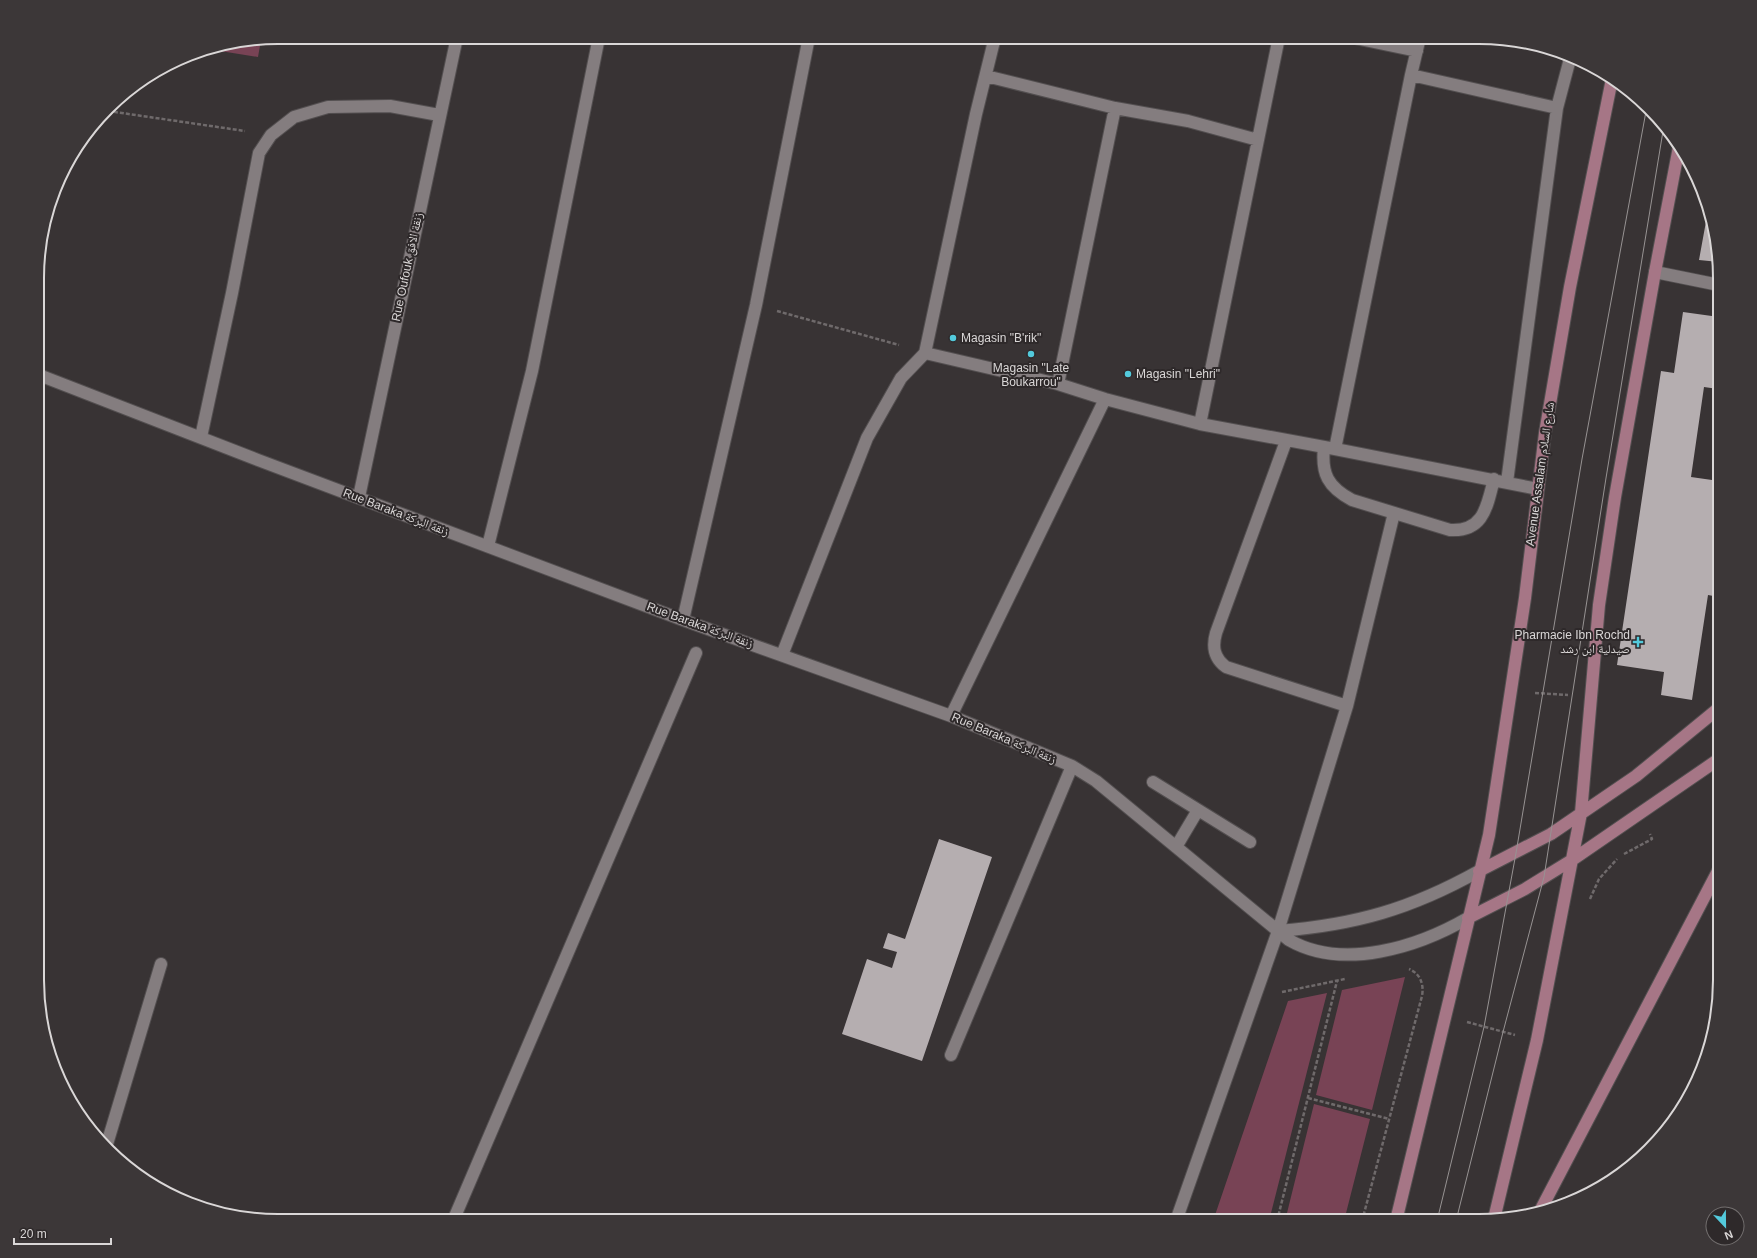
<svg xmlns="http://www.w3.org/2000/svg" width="1757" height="1258" font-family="Arial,'Noto Naskh Arabic',sans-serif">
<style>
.green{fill:#784355}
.building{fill:#b5aeb0}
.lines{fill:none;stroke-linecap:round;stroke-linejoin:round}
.minor-casing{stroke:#534f50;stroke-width:14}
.major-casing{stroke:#534f50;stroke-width:14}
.path{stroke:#6f6a6b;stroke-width:2.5;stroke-dasharray:4 2;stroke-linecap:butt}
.minor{stroke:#847d7f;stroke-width:12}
.major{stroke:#a67686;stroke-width:12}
.tram{stroke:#979393;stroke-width:1}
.poi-dot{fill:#53cadc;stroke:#2e292a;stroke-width:1.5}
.labels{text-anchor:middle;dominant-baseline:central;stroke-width:4;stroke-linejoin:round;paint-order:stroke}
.street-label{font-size:12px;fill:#dad7d7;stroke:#2e292a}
.poi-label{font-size:12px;fill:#dad7d7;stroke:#2e292a;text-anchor:start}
.rim{fill:none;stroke:#dad7d7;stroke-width:2}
</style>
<rect width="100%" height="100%" fill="#383334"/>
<path class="green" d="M261,40L258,57L214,50Z
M1405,977L1372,1110L1316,1095L1342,990Z
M1327,993L1269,1221H1213L1288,1001Z
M1314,1104L1370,1119L1344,1221H1285Z"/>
<path class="building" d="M1707,216L1714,243L1719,262L1699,260Z
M1683,312L1719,317L1714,364L1719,365L1718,389L1704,387L1691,477L1719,481V551L1718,564H1719V597L1708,595L1692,700L1661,695L1664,672L1617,665L1661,371L1674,373Z
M939,839L992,857L922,1061L842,1034L867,959L892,968L897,952L883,948L888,933L905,939Z"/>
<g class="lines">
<g class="minor-casing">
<path id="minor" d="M1350,37L1417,51
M1411,75L1557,108
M986,76L1115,108
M1655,272L1719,285
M925,353L1058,384L1105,399L1200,424L1335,449L1538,489
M39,375L258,460L683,620L951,716L1072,766L1096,781L1289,940C1343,971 1418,947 1468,918
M1058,384L1115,108L1188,121L1258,140
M1200,424L1279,37
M201,437L232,293L259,153L271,135L294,117L328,107L390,106L439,115
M1286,441L1216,633C1212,647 1214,658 1226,667L1347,706
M1324,447C1321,474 1328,487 1352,500L1450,530C1484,532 1487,506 1494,479
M1335,449L1411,75L1420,37
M1507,482L1557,108L1571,55
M359,497L457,37
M488,546L532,371L599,37
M683,620L756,305L809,37
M782,655L867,438L901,378L925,353L976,114L995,37
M951,716L1105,399
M1153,782L1250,842
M1176,847L1198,810
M1278,931C1355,925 1411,909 1479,871
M951,1055L1072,766
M107,1144L161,964
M453,1221L696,653
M1176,1221L1278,931L1347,706L1394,513"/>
</g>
<g class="major-casing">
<path id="major" d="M1479,871L1551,834L1636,776L1719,708
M1468,918L1525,889L1572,860L1719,759
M1539,1213L1719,869
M1494,1219L1537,1040L1581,813L1599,605L1615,497L1655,272L1679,147
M1396,1221L1489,835L1525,598L1545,433L1570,287L1612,79"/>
</g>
<path class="path" d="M1631,99L1641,101
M108,111L245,131
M777,311L899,345
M1535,693L1568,695
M1624,854L1652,839L1650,834
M1590,899L1599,879L1617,859
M1282,992L1345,979
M1467,1022L1515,1035
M1308,1098L1389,1119
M1277,1221L1337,981
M1362,1221L1422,996C1424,985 1421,974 1409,969"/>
<use href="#minor" class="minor"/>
<use href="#major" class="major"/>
<path class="tram" d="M1437,1221L1484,1027L1516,853L1582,459L1647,106
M1456,1221L1503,1032L1544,877L1606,478L1664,125"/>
</g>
<g class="poi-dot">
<circle cx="953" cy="338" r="4"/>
<circle cx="1031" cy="354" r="4"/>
<circle cx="1128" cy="374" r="4"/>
<path d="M1636 636h4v4h4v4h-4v4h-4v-4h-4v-4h4z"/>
</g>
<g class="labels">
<g class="street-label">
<text transform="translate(407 267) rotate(-78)">Rue Oufouk زنقة الافق</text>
<text transform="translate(1540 474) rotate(-82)">Avenue Assalam شارع السلام</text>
<text transform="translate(396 512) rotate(21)">Rue Baraka زنقة البركة</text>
<text transform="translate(700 625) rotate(20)">Rue Baraka زنقة البركة</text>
<text transform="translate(1004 738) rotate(23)">Rue Baraka زنقة البركة</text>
</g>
<g class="poi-label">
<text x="961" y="338">Magasin "B'rik"</text>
<text x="1031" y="368" text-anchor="middle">Magasin "Late<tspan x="1031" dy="14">Boukarrou"</tspan></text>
<text x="1136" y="374">Magasin "Lehri"</text>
<text x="1630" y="635" text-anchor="end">Pharmacie Ibn Rochd<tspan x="1630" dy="14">صيدلية ابن رشد</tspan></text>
</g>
</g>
<path d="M0 0H1757V1258H0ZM278 44H1479A234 234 0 0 1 1713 278V980A234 234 0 0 1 1479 1214H278A234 234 0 0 1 44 980V278A234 234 0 0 1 278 44Z" fill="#3c3738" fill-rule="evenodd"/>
<path class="rim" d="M278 44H1479A234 234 0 0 1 1713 278V980A234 234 0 0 1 1479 1214H278A234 234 0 0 1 44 980V278A234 234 0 0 1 278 44Z"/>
<g transform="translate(1725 1226) rotate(158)"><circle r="19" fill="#2e292a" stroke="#736f6f"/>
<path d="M0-3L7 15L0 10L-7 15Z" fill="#53cadc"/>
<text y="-6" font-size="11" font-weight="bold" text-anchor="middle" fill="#dad7d7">N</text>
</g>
<path d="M14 1238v6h97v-6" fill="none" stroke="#dad7d7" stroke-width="2"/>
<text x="20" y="1238" font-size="12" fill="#dad7d7" stroke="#2e292a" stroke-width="3" paint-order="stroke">20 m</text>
</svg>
